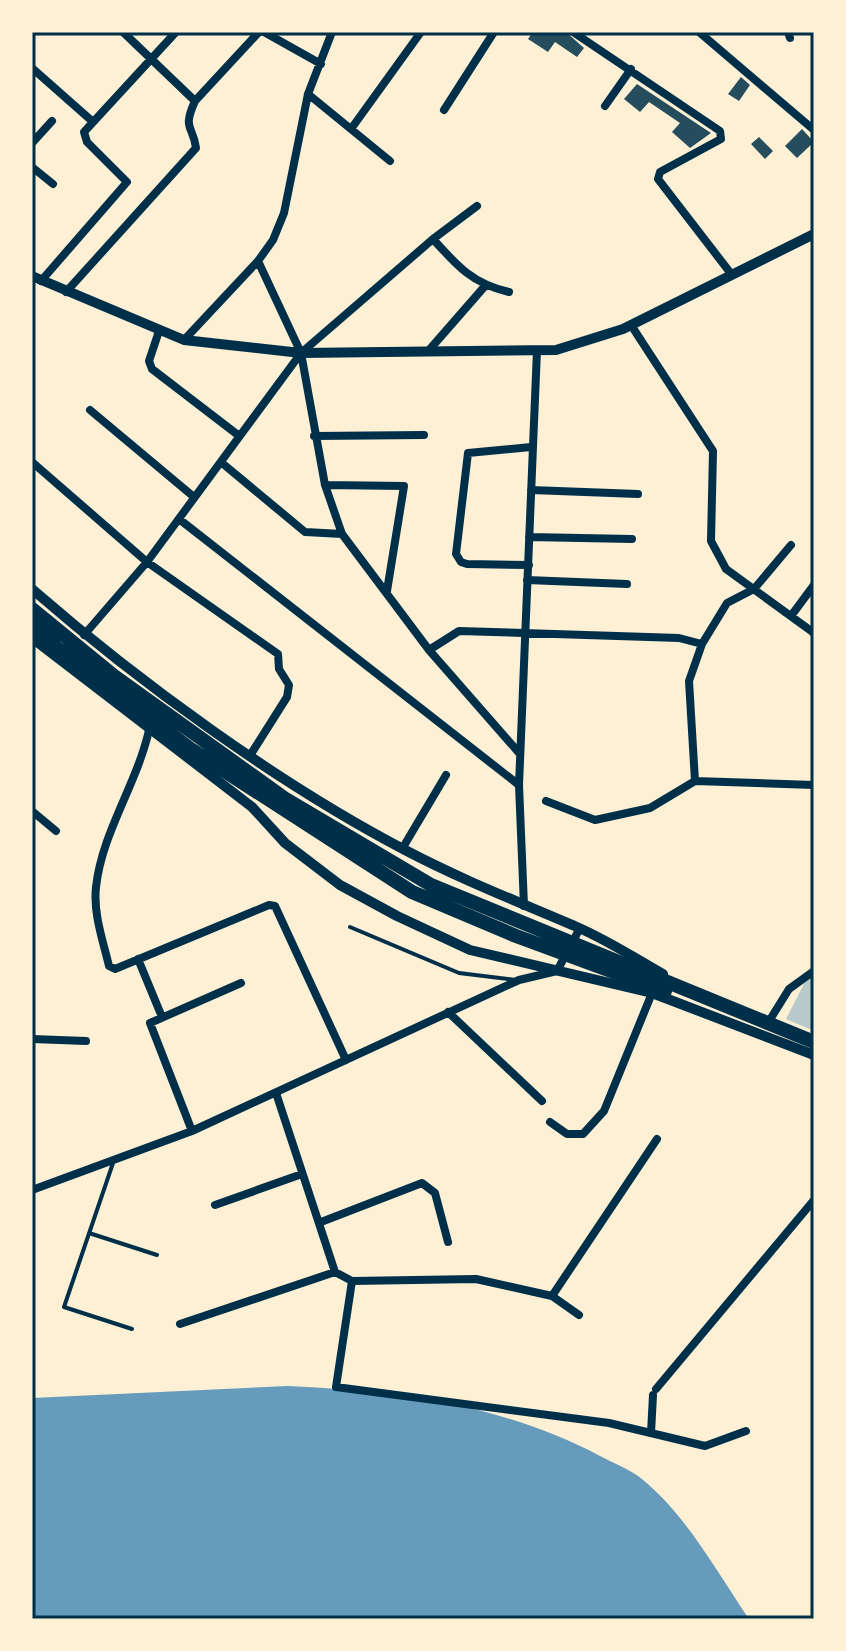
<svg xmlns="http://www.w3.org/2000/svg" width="846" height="1651" font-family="'Source Sans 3',sans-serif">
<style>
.green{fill:#b9caca}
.water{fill:#669bbc}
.building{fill:#264d5e}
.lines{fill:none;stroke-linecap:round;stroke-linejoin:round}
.service{stroke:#003049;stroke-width:4}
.minor{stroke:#003049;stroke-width:8}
.tertiary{stroke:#003049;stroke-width:10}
.trunk{stroke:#003049;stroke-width:14}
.neatline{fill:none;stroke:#003049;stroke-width:3}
</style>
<rect width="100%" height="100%" fill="#fdf0d5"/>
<path class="green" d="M814,977V1031L786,1019L805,982Z"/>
<path class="water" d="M288,1386C396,1391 502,1404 600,1456C613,1463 630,1469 642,1479C687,1516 717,1572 749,1619H32V1398Z"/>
<path class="building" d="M533,32H566L584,48L577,57L555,42L548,52L528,39Z
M741,77L750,85L739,101L728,94Z
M637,84L711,133L690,148L672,132L680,123L649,102L640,112L624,99Z
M802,129L814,142L797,158L785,146Z
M759,137L773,151L765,159L751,144Z"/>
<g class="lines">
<path class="service" d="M350,927L459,973L516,980
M113,1163L64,1307L132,1329
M89,1233L157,1255"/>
<path class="minor" d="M123,32L195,101L259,32
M264,32L321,64
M573,32L720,131L721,139L660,172L658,179L732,275
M699,32L814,130
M788,32L790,38
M32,68L92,121
M308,94L390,161
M605,106L631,69
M444,110L494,32
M351,129L421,32
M32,143L52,121
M32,167L53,184
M433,239C457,266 473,284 509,292
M258,261L301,353L325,485L342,534L429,650L520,754
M41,281L127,182L87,142L84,132L176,32
M66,292L196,148C193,125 182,130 195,101
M631,325L713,451L711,541L726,569L814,633
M159,331L149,361L152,369L238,435
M184,340L258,261L273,240L284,213L308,94L332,32
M430,349L485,286
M90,410L194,497
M314,436L424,435
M32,462L147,562L278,654L279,669L289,685L287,697L251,754
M222,463L305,532L342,534
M325,485L404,486L387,591
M531,490L638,494
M179,519L519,785
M529,537L632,539
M529,565L467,564L461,562L456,554L468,453L531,447
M527,580L627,584
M791,616L814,585
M84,635L147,562L301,353L433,239L477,206
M429,650L459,631L679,638L702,644
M149,730C137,784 102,832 96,887C93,913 103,941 109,966L115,969L269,905L275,906L346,1060
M695,781L689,681L702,644L727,603L754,589L791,545
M546,801L595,820L650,808L695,781L814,785
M32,811L56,831
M402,849L446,775
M524,906L519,785L537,350
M138,959L162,1017
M448,1012L542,1101
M771,1018L789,989L814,971
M32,1039L86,1041
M276,1093L335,1272
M550,1122L567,1134H583L604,1111L652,993
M192,1131L150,1023L241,983
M32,1190L192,1131L519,980L557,971L580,928
M215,1205L302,1174
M321,1222L422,1183L435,1193L448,1242
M352,1281L336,1387L609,1423L705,1446L746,1431
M552,1296L657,1139
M180,1324L335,1272L352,1281L476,1279L552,1296L579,1315
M656,1389L814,1200
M651,1433L653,1395"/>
<path class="tertiary" d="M32,276L184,340L301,353L556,350L623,329L814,234
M32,589C140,683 279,784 405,850C462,880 519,902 577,927C607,940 635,958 663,974
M32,638L252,807L285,843L340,885L397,916L470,950L652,993L814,1055"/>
<path class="trunk" d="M32,609L114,676L284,798L431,885L814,1042
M32,623L56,647L192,750L412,892L516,936L665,991"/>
</g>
<rect width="846" height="1651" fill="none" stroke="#fdf0d5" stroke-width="68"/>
<rect x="34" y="34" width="778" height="1583" class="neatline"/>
</svg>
